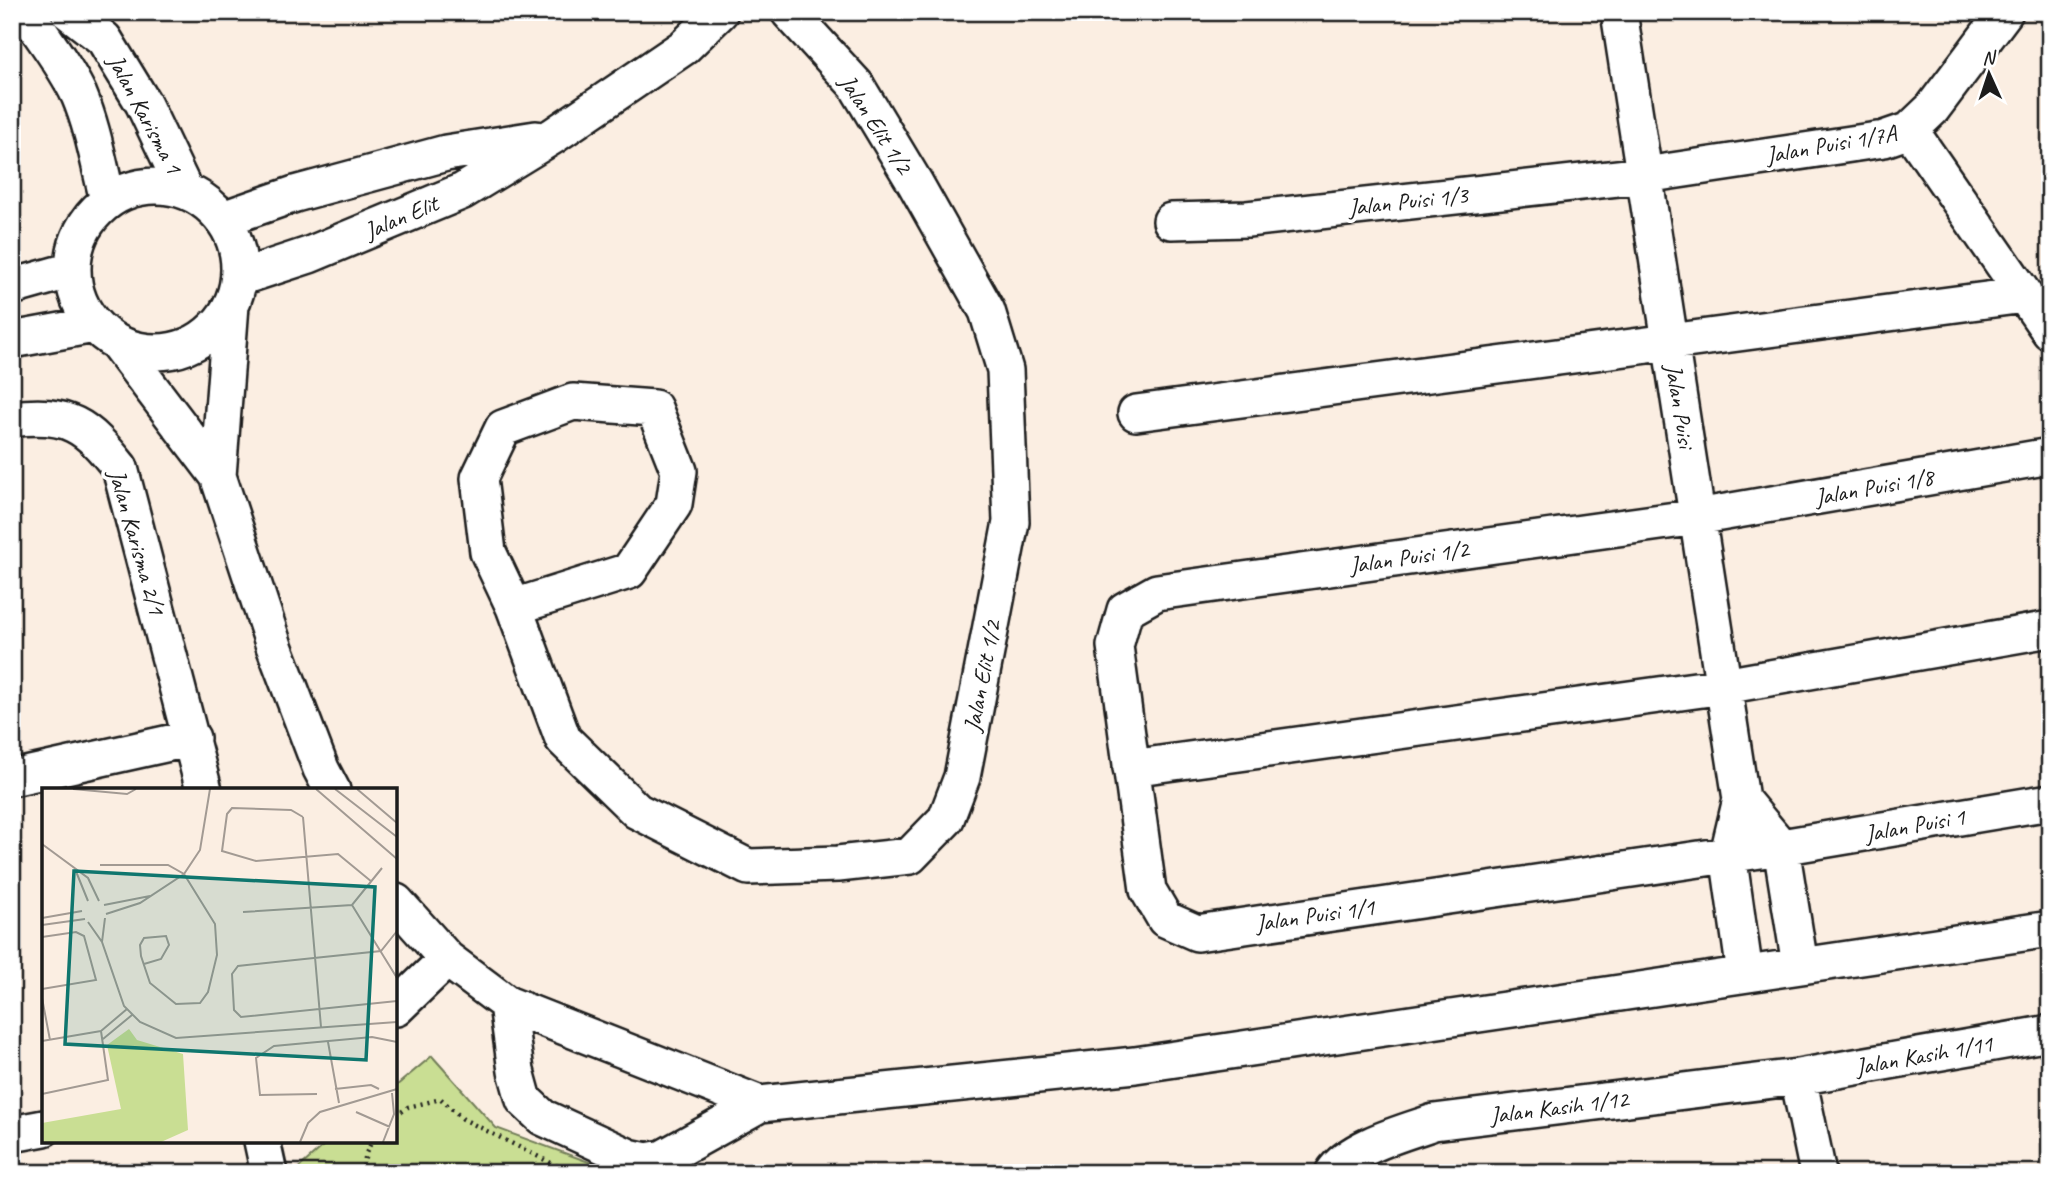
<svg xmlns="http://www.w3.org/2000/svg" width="2062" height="1185" font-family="Caveat,sans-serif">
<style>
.green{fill:#c9de93;stroke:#727d58;stroke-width:2}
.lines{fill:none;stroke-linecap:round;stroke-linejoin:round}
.minor-casing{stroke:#1c1c1c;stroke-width:40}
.path{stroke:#1c1c1c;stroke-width:4.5;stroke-dasharray:2 5;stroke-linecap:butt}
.minor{stroke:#fff;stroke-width:35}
.labels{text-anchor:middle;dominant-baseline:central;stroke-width:7;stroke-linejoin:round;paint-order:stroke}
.street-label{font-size:24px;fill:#1c1c1c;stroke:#fff}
.inset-road{fill:none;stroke:#a29a93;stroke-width:2}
.view{fill:#0f766e;fill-opacity:0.15;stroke:#0f766e;stroke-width:3.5}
.inset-edge{fill:none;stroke:#1c1c1c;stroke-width:3.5}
</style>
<rect width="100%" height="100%" fill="#fbeee2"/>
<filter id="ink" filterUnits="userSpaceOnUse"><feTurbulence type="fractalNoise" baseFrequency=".0143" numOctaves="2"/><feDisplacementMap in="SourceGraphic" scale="14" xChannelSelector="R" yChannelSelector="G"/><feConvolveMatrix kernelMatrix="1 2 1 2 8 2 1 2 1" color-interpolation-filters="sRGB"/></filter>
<g filter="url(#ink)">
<path class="green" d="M432,1056L496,1128L619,1173H293L329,1141H396V1086Z"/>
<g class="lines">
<g class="minor-casing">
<path id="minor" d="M26,12C44,39 65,65 79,95C93,128 99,165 108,200
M69,12L104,39L143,103L185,191
M1619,12L1741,799L1728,854L1745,974
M1910,130L2050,332
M73 269a83 83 0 1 1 166 0a83 83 0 1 1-166 0Z
M223,219L295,194L446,153L536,139
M1171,221L1247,219L1645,175L1884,139L1910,130L1932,109L2005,12
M239,278L309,255L463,191L553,136L684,47L720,12
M12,287L72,270
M12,340L94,325
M117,343L218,476L274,646L321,769L332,790
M1136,413L2024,295
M12,419C69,412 86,425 120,468L204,790
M2050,456L1697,517L1157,592L1125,610L1115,646L1148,890L1165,919L1197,933L1781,847L2050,802
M218,476L231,305
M514,607L629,571L674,504L679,471L654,408L573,402L503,428L479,478L488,552L514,607L563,739L637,811L748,867L838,864L910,856L946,819L962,777L1011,522L1005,370L987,311L915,183L856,85L789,12
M1131,768L1724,686L2050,629
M12,778L192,738
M1741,799L1781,847L1800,965
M396,902L447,959L507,1004L760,1104L1135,1065L2050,929
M507,1004L516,1071L524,1100L542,1117L629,1157L647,1161L663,1158L760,1104
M396,1008L447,959
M1798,1077L1818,1173
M12,1134L44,1128
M262,1141L269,1173
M1333,1173C1349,1147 1405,1132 1434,1122L1798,1077L2050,1033"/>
</g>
<path class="path" d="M396,1116L408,1107L441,1099L463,1119L571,1173
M362,1173L366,1153L372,1141"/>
<use href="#minor" class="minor"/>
</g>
</g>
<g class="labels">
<g class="street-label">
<text transform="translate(145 114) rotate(62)">Jalan Karisma 1</text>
<text transform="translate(876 124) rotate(57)">Jalan Elit 1/2</text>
<text transform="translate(1831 144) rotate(-10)">Jalan Puisi 1/7A</text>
<text transform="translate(1408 201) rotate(-6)">Jalan Puisi 1/3</text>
<text transform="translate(401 217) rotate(-23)">Jalan Elit</text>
<text transform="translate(1680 406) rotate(81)">Jalan Puisi</text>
<text transform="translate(1874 487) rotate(-10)">Jalan Puisi 1/8</text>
<text transform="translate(137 542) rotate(74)">Jalan Karisma 2/1</text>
<text transform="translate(1409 557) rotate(-8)">Jalan Puisi 1/2</text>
<text transform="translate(982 676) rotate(-79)">Jalan Elit 1/2</text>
<text transform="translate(1915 825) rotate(-10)">Jalan Puisi 1</text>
<text transform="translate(1315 915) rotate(-8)">Jalan Puisi 1/1</text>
<text transform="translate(1924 1055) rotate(-10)">Jalan Kasih 1/11</text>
<text transform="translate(1559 1107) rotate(-7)">Jalan Kasih 1/12</text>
</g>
</g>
<g transform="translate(42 788)">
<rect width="355" height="355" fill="#fbeee2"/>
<path d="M87,241L95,252L141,266L146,342L119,354H0V335L79,321L65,257Z" fill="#c9de93"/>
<path class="inset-road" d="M31,1L85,6L94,1M274,1L355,71M293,1L355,49M315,1L355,35M261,29L249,22L190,20L185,26L180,63L214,73L296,66L330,94M261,29L279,239M0,56L46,90L57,113M58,77H126L142,86L173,136L175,167L166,204L158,215L134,216L108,195L99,168L98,157L102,150L124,148L127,157L119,171L102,176M33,81L46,113M62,117L108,108M310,117L355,190M201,124L310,117L340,80M64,126L98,115L142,86L158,62L168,1M0,130L40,123M46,134L60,154L82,218L98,234L134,250L355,234M0,137L43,131M355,143L339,163L196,178L190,186L192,222L199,229L355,213M0,149L34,144L42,148L54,192L0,201M60,154L63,130M0,210L8,252M59,243L85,221M61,251L90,227M0,253L59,243M286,254L297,315M293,301L329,297L337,301M0,306L66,292L59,243M275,306L218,307L214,270L232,258L330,249L355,254M314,324L348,339M258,354L266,335L278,324L355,301M341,354L352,326L350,305"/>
<path class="view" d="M32,83L333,99L324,272L23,256Z"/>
<rect width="355" height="355" class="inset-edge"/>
</g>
<rect width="2062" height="1185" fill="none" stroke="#fff" stroke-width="42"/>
<rect x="21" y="21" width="2020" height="1143" fill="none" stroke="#1c1c1c" stroke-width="2.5" filter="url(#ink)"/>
<g transform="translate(1989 74) rotate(357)" stroke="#ffffff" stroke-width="5" paint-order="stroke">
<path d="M0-5L12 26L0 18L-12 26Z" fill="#1c1c1c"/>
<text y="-10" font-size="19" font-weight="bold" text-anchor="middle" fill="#1c1c1c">N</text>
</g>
</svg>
